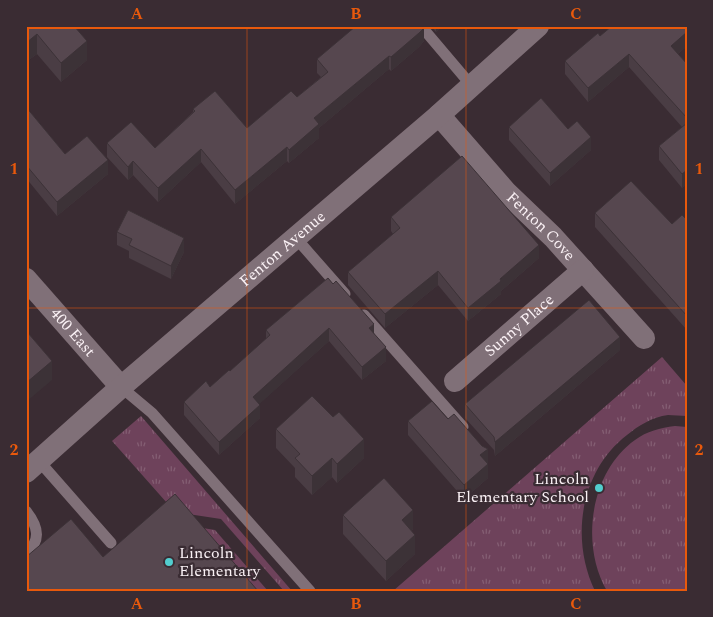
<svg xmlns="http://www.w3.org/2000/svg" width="713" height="617" font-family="Spectral,serif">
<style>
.grass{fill:url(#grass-tufts)}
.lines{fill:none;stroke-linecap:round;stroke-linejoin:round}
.lane{stroke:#807078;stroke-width:11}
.street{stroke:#807078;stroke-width:22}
.wall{fill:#4a3d44}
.shaded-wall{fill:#3c3237}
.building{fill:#56474f;stroke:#3c3237}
.grid{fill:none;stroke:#e8590c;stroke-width:1;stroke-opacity:0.55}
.poi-dot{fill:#52cdce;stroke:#3a2c33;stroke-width:2}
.labels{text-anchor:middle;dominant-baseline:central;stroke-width:4.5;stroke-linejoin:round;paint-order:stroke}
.street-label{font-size:16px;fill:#faf1f5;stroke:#3a2c33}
.poi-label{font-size:16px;fill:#faf1f5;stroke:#3a2c33;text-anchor:end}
.neatline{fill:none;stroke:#e8590c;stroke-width:2}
.grid-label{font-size:16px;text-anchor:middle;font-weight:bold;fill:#e8590c}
</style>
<defs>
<pattern id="grass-tufts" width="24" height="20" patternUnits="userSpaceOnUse" patternTransform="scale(1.25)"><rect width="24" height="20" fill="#6e425b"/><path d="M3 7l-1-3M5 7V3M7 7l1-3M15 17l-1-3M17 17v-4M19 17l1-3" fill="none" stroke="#845e73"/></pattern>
</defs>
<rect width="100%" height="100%" fill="#3a2c33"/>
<path class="grass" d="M662,357L687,386V416C681,416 674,415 668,415C652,417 638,426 627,435C580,471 570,539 595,591H393Z
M141,416L292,591H284L221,519L175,512L112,441Z
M675,426L687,427V591H607C580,545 590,472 635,440C647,431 660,428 675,426Z
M184,525L215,530L268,591H239Z"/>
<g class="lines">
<path class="lane" d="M421,26L471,85
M295,237L345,294
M364,315L463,427
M121,387L152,413L310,591
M39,461L111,543
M26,511C38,526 42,540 26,553"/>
<g class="street">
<path id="s1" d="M439,115L506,192L553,237L644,338"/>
<path id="s2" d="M26,279L121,387"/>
<path id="s3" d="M455,381L583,270"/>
<path id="s4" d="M26,472L121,387L439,115L538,26"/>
</g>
</g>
<path class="wall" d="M26,26L87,60L61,82L37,54L26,62Z
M353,26H423L424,41L419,47L391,71L389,69L319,128V138L289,163L287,161L235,204L201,162L158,202L133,175L128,180L107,157V143L155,148L193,112V109L247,128L297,97L321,77L317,73V59L354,28Z
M431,26H442L436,32Z
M600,36L687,46L678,54L687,64V184L682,188L659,160V146L682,127L629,67L588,102L565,74V61Z
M26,107L65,154L108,174L57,216L26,178Z
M509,127L568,129L591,150L550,186L509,140Z
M595,213L672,224L687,220V330L595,227Z
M391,217L539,258L501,291V294L468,321L438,285L385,328L348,285V272L393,234L391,231Z
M117,232L184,252L171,279L129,258V251L117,245Z
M328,278L374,333L386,361L362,380L329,341L259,404L260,418L219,455L184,415V402L210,387L230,371L266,339V330Z
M620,350L495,456L494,450L465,418V404Z
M408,421L488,462L487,463L488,478L464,499L408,435Z
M276,429L364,458L337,483L332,477L312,495L295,477V468L276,448Z
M343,515L413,529L411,531L415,554L386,581L343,534Z"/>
<path class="shaded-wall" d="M436,26H442L436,32Z
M424,28V41L419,47L391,71V57Z
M687,32V46L671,60V46Z
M37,34V54L26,62V43Z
M87,41V60L61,82V63Z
M629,54V67L588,102V88Z
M389,56V69L319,128V138L289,163V150L314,118Z
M591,137V150L550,186V173Z
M287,147V161L235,204V190Z
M201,149V162L158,202V188Z
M108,160V174L57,216V202Z
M133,161V175L128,180V167Z
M687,170V184L682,188V174Z
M184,238V252L171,279V266Z
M539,245V258L501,291V294L468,321V308L500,279Z
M438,271V285L385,328V314Z
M374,324V337L369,328Z
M329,328V341L253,410V397Z
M620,337V350L495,456V442Z
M386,347V361L362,380V367Z
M52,361V380L26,402V383Z
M260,405V418L219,455V442Z
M364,439V458L337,483V464Z
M488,449V462L480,469V455Z
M332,458V477L312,495V476Z
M488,464V478L464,499V485Z
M413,510V529L402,539V520Z
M415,535V554L386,581V561Z"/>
<path class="building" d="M26,26H74L87,41L61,63L37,34L26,43Z
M356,26H423L424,28L419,33L391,57L389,56L314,118L319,124L289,150L287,147L235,190L201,149L158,188L133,161L128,167L107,143L131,122L155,148L195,111L193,109L215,91L247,128L291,91L297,97L328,72L317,59Z
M612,26H687V32L671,46L687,64V118L629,54L588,88L565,61L598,33L600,36Z
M541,98L568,129L577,121L591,137L550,173L509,127Z
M26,107L65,154L87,136L108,160L57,202L26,165Z
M687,123V170L682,174L659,146Z
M462,156L539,245L500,279L501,281L468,308L438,271L385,314L348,272L400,228L391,217Z
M631,181L672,224L682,215L687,220V316L595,213Z
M128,210L184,238L171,266L129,245L132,239L117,232Z
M328,278L333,284L336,281L374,324L369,328L386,347L362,367L329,328L253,397L260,405L219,442L184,402L206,381L210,387L229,370L230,371L270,335L266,330Z
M589,300L620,337L495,442L494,437L465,404Z
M28,333L52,361L26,383V335Z
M312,396L333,417L339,412L364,439L337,464L332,458L312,476L295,458L300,454L276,429Z
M432,401L448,419L454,414L482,446L488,449L480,455L488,464L464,485L408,421Z
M384,478L413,510L402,520L415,535L386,561L343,515Z
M175,494L258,591H26V557L71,519L103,557Z"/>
<path class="grid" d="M247,26V591M466,26V591M26,308H687"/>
<g class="poi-dot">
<circle cx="599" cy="488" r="5"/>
<circle cx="169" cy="562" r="5"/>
</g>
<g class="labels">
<g class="street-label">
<text stroke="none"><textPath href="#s1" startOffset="151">Fenton Cove</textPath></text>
<text stroke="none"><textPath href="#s4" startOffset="340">Fenton Avenue</textPath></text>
<text stroke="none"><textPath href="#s3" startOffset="85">Sunny Place</textPath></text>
<text stroke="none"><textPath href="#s2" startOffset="71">400 East</textPath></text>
</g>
<g class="poi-label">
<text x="589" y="479">Lincoln<tspan x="589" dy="18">Elementary School</tspan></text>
<text x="179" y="553" text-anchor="start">Lincoln<tspan x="179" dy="18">Elementary</tspan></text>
</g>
</g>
<rect width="713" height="617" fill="none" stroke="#3a2c33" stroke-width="55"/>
<rect x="28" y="28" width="658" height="562" class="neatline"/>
<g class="grid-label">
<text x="137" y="19">A</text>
<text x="356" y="19">B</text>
<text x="576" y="19">C</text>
<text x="14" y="174">1</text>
<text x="699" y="174">1</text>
<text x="14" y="455">2</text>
<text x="699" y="455">2</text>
<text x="137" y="609">A</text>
<text x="356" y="609">B</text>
<text x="576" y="609">C</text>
</g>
</svg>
